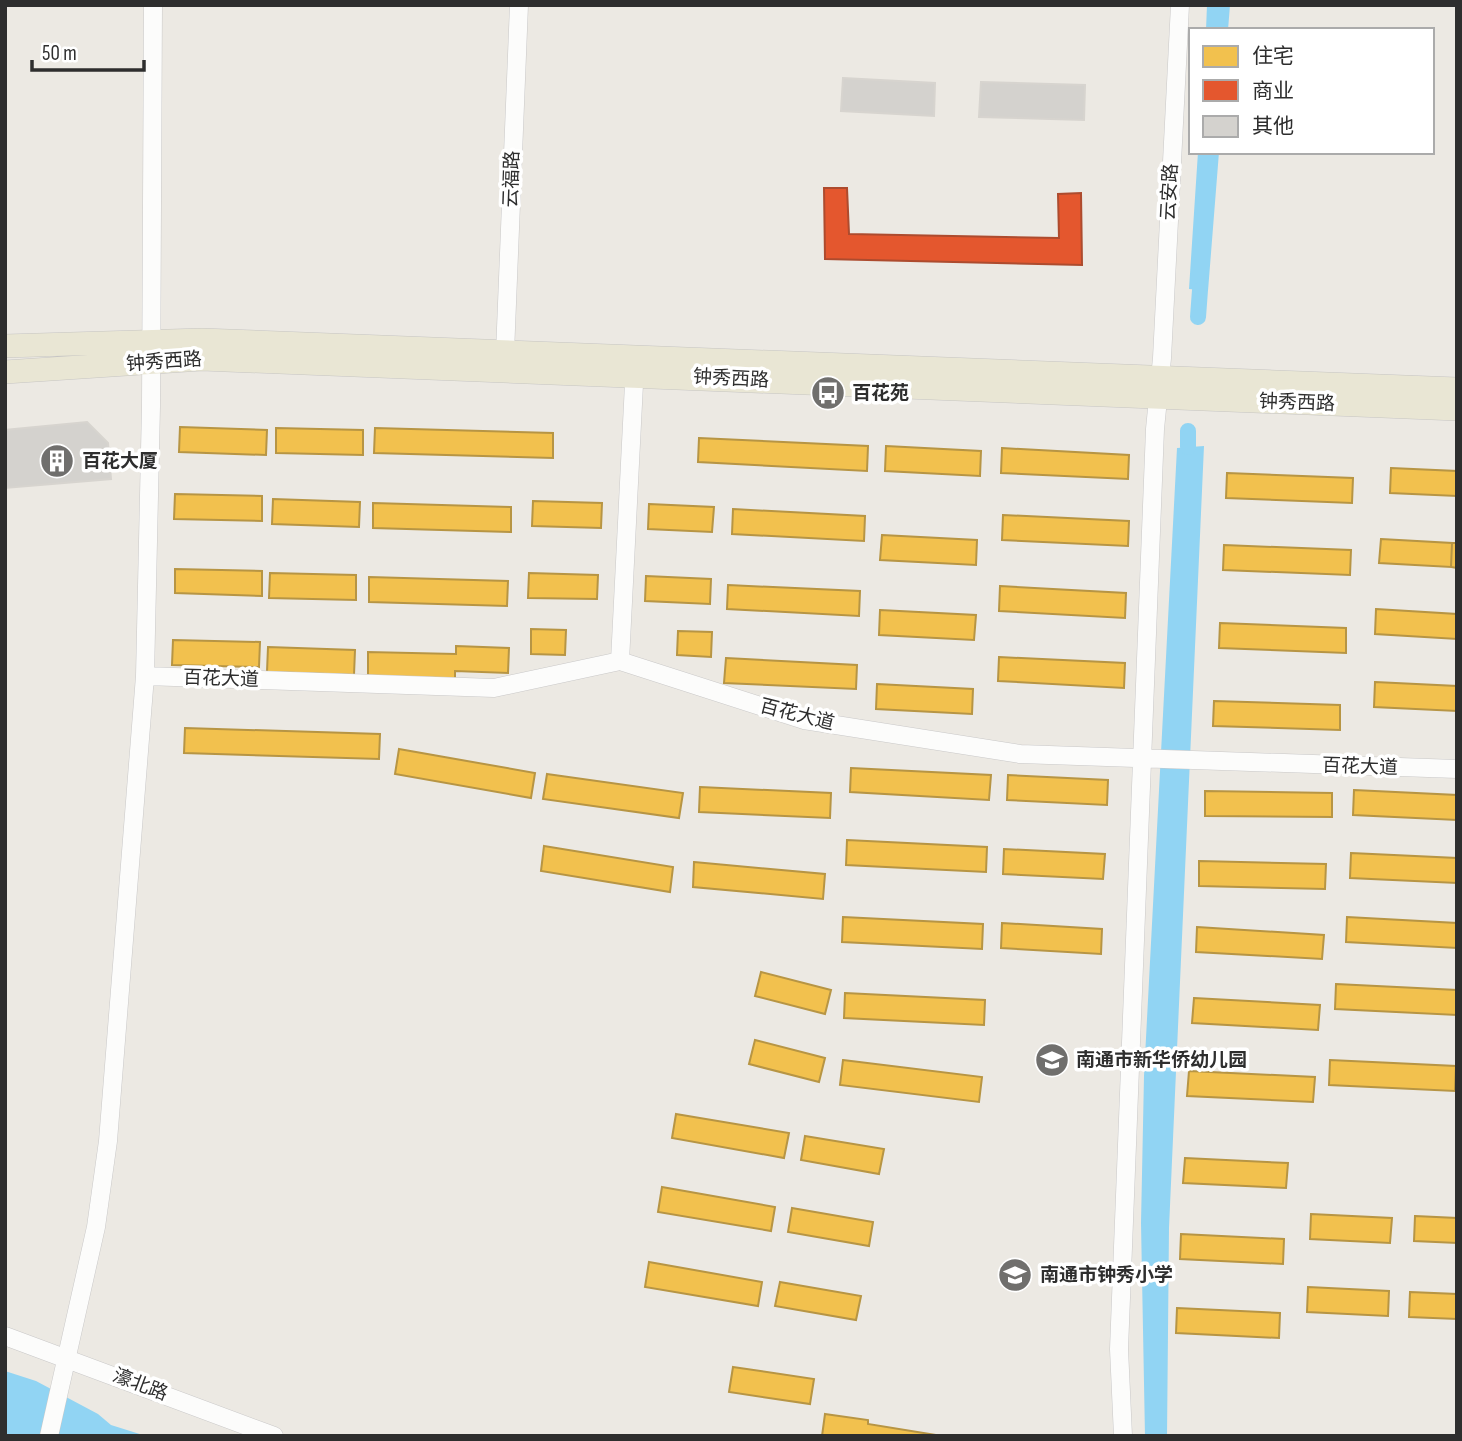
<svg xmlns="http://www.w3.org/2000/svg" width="1462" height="1441" font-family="'Sofia Sans Condensed','Noto Sans SC',sans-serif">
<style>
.water{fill:#91d4f3}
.homes{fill:#f2c14e;stroke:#b79544;stroke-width:2}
.shops{fill:#e4572e;stroke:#ad4b2e;stroke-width:2}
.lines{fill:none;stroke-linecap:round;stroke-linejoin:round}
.canal{stroke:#91d4f3;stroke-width:16}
.building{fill:#d4d2ce;stroke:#d7d4cf;stroke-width:2}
.minor-casing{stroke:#c9c8c8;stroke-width:19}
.major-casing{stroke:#c6c5c3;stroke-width:24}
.minor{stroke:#fcfcfb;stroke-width:18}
.major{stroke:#e9e6d4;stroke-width:23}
.labels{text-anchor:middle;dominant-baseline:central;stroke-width:7;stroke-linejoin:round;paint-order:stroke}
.street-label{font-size:19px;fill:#2e2e2e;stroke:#fff}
.poi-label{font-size:19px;font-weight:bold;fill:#2e2e2e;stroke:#fff;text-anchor:start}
</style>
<rect width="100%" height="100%" fill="#ece9e3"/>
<path class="water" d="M1207,5H1230L1228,30H1206Z
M1198,152H1219L1208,291L1189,289Z
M1204,446L1169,1228L1167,1436H1145L1141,1223L1144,1076L1177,448Z
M5,1371L36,1381L98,1414L111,1425L146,1436H5Z"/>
<path class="homes" d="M180,427L267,430L266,455L179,452Z
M276,428L363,430V455L276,453Z
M375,428L553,433V458L374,453Z
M699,438L868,446L867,471L698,462Z
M886,446L981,451L980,476L885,471Z
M1002,448L1129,455L1128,479L1001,473Z
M1391,468L1457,471V496L1390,493Z
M1227,473L1353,478L1352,503L1226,498Z
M175,494L262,496V521L174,519Z
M273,499L360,502L359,527L272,524Z
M533,501L602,503L601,528L532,526Z
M373,503L511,507V532L373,528Z
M649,504L714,507L712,532L648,529Z
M733,509L865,516L864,541L732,534Z
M1003,515L1129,521L1128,546L1002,540Z
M882,535L977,540L976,565L880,560Z
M1381,539L1452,543L1451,567L1379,563Z
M1452,543H1457V568L1451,567Z
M1224,545L1351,550L1350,575L1223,570Z
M175,569L262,571V596L175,593Z
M270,573L356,575V600L269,598Z
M529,573L598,575L597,599L528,598Z
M646,576L711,579L710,604L645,601Z
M369,577L508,581L507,606L369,602Z
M728,585L860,591L859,616L727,609Z
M1000,586L1126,593L1125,618L999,611Z
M1376,609L1457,614V639L1375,634Z
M880,610L976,615L974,640L879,635Z
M1220,623L1346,628V653L1219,648Z
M531,629L566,630L565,655L531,654Z
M678,631L712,632L711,657L677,655Z
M173,640L260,642L259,667L172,665Z
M456,646L509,648L508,673L455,671V679L368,677V652L456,654Z
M268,647L355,650L354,675L267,672Z
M999,657L1125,663L1124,688L998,681Z
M726,658L857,665L856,689L724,683Z
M1375,682L1457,686V711L1374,707Z
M877,684L973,689L972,714L876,709Z
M1214,701L1340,705V730L1213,726Z
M185,728L380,734L379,759L184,753Z
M399,749L535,773L531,798L395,774Z
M851,768L991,775L989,800L850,792Z
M547,774L683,793L679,818L543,799Z
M1008,775L1108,780L1107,805L1007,800Z
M700,787L831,793L830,818L699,812Z
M1354,790L1457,795V820L1353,815Z
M1205,791L1332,793V817L1205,816Z
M847,840L987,847L986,872L846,865Z
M544,846L673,867L670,892L541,871Z
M1004,849L1105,854L1103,879L1003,874Z
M1351,853L1457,858V883L1350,878Z
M1199,861L1326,864L1325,889L1199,886Z
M694,862L825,874L823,899L693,887Z
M843,917L983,924L982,949L842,942Z
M1347,917L1457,923V948L1346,942Z
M1002,923L1102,929L1101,954L1001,948Z
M1197,927L1324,935L1322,959L1196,952Z
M761,972L831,990L825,1014L755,996Z
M1336,984L1457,990V1015L1335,1009Z
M845,993L985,1000L984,1025L844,1018Z
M1194,998L1320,1005L1318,1030L1192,1023Z
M755,1040L825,1058L819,1082L749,1064Z
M843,1060L982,1077L979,1102L840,1085Z
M1330,1060L1456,1066L1455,1091L1329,1085Z
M1189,1071L1315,1077L1313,1102L1187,1096Z
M676,1114L789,1133L784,1158L672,1138Z
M805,1136L884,1149L879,1174L801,1160Z
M1185,1158L1288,1163L1286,1188L1183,1183Z
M662,1187L775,1207L771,1231L658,1212Z
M792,1208L873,1222L869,1246L788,1232Z
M1311,1214L1392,1218L1390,1243L1310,1239Z
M1415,1216L1457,1218V1243L1414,1241Z
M1181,1234L1284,1239L1283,1264L1180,1259Z
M649,1262L762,1282L758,1306L645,1287Z
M780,1282L861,1296L856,1320L775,1306Z
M1308,1287L1389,1291L1388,1316L1307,1312Z
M1410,1292L1457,1294V1319L1409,1317Z
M1177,1308L1280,1313L1279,1338L1176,1333Z
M733,1367L814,1379L810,1404L729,1392Z
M825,1414L868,1420V1424L942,1436H822Z"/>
<path class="shops" d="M824,188H847L849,234L1059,238L1058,194L1081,193L1082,265L825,259Z"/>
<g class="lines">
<path class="canal" d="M1198,317L1200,290
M1188,431V447"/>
</g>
<path class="building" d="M843,78L935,83L934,116L841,111Z
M981,82L1085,85L1084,120L979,117Z
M87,422L108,443L111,479L5,488V430Z"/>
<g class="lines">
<g class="minor-casing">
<path id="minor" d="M505,353L519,5
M620,661L635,364
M145,676L494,688L620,661L804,720L1020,754L1457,769
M5,1336L274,1436
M49,1436L96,1227L108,1141L145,676L151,406L153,5
M1123,1436L1119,1349L1155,429L1162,358L1180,5"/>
</g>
<g class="major-casing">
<path id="major" d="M5,346L202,340L1457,389
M5,372L202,359L1457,409"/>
</g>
<use href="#minor" class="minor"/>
<use href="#major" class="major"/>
</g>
<defs>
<g id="bus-disc" transform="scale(1.75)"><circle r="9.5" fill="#706f6d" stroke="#fff"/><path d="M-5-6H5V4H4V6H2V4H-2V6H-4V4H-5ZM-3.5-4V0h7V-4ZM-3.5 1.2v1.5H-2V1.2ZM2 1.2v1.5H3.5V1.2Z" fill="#fff"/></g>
<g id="building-disc" transform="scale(1.75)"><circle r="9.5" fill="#706f6d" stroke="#fff"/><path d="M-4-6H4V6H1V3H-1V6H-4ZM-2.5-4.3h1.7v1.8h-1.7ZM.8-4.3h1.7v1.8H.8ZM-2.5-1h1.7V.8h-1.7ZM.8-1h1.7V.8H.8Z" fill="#fff"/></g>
<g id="school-disc" transform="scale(1.75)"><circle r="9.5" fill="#706f6d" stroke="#fff"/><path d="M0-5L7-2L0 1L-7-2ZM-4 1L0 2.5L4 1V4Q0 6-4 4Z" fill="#fff"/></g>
</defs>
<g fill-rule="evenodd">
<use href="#bus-disc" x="828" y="393"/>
<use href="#building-disc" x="57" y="461"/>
<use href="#school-disc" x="1052" y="1060"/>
<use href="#school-disc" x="1015" y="1275"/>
</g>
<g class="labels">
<g class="street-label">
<text transform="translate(512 179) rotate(-88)">云福路</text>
<text transform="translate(1170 192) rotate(-87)">云安路</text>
<text transform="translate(164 362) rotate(-4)">钟秀西路</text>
<text transform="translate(731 379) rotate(3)">钟秀西路</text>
<text transform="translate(1297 403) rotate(2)">钟秀西路</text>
<text transform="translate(221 679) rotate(2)">百花大道</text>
<text transform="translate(797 715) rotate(14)">百花大道</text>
<text transform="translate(1360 767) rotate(2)">百花大道</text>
<text transform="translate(140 1385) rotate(21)">濠北路</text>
</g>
<g class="poi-label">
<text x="852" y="393">百花苑</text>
<text x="82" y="461">百花大厦</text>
<text x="1076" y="1060">南通市新华侨幼儿园</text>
<text x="1040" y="1275">南通市钟秀小学</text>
</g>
</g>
<rect width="1462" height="1441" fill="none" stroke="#2e2e2e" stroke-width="14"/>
<rect x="1189" y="28" width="245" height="126" fill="#ffffff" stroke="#ababab" stroke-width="2"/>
<rect x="1203" y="46" width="35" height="21" fill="#f2c14e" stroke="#ababab" stroke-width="2"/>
<text x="1252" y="63" font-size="21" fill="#2e2e2e">住宅</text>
<rect x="1203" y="80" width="35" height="21" fill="#e4572e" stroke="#ababab" stroke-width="2"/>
<text x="1252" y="98" font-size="21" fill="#2e2e2e">商业</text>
<rect x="1203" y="116" width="35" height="21" fill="#d4d2ce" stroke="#ababab" stroke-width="2"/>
<text x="1252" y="133" font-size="21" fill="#2e2e2e">其他</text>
<path d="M32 60v10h112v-10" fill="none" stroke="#2e2e2e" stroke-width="3.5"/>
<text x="42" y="60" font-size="21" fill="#2e2e2e" stroke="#ffffff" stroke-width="5" paint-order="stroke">50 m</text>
</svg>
